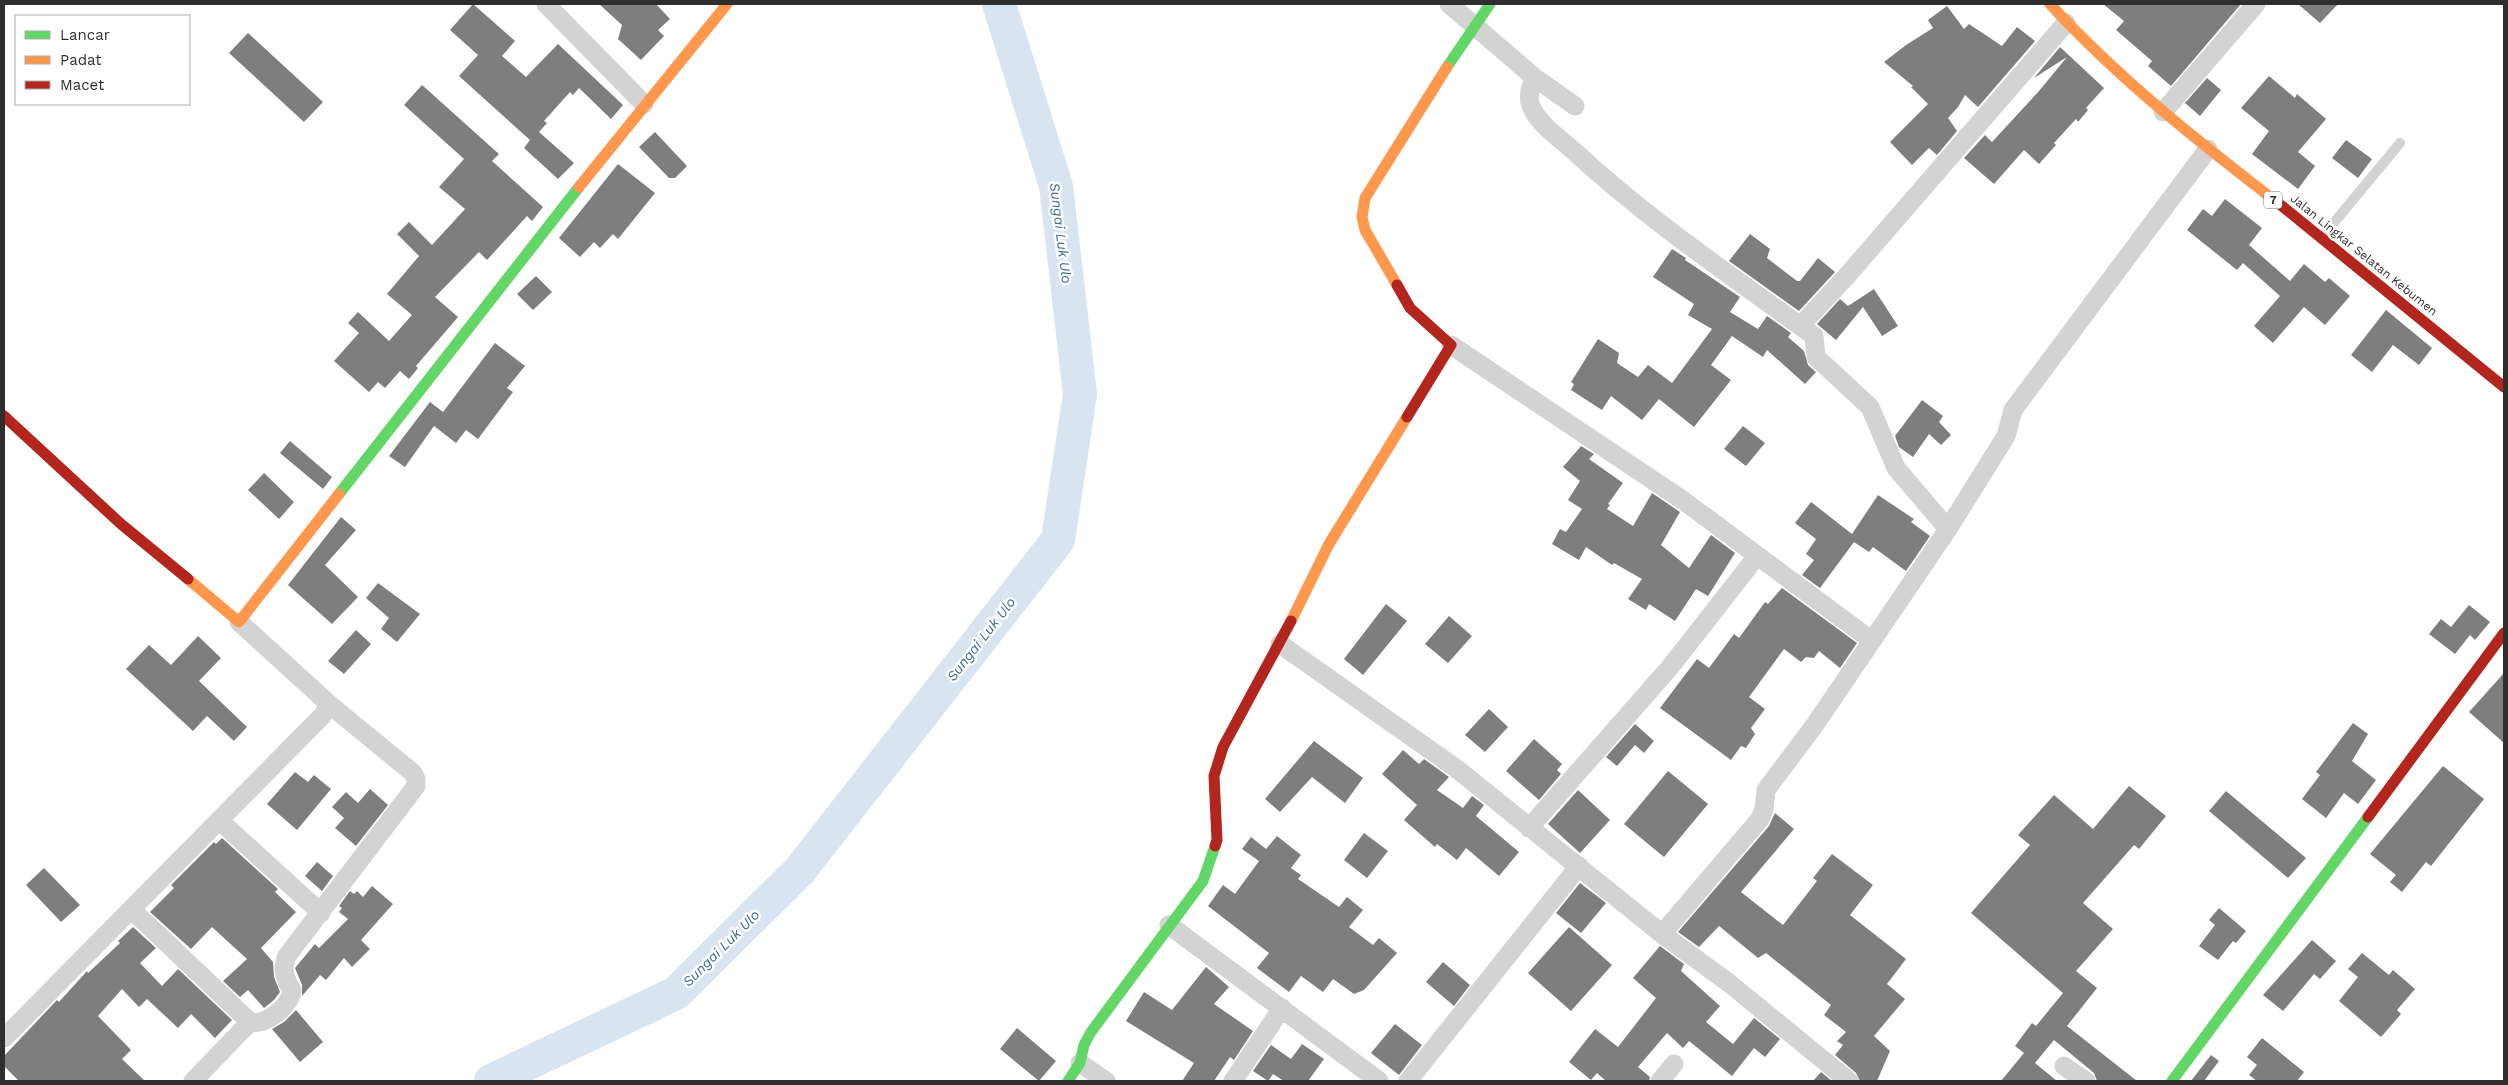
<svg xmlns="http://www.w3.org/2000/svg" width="2508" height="1085" font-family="'Work Sans',sans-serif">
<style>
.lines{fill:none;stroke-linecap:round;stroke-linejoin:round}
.river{stroke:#d8e5f1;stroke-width:34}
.building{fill:#7e7e7e}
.lane{stroke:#d3d3d3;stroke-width:10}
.street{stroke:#d3d3d3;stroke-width:19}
.fast{stroke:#63d668;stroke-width:11}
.slow{stroke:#ff974d;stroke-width:11}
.jam{stroke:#b3261e;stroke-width:11}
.labels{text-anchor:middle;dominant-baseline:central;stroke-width:5;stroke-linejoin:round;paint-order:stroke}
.shield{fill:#fff;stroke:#6d6d6d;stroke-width:1}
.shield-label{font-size:11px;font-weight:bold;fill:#2e2e2e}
.street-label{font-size:12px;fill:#2e2e2e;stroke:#fff}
.water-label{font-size:14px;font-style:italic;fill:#3c698f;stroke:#fff}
</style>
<rect width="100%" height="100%" fill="#fff"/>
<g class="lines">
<path class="river" d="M491,1081L676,993L800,870L1058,540L1080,394L1056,186L999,4"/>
</g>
<path class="building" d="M473,4L515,41L502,56L526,77L558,44L623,105L611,119L579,88L573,95L570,92L544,121L547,123L539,132L574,163L558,179L524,148L530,140L459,76L478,55L450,30Z
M599,4H656L670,19L658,30L664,36L641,60L618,39L622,25Z
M2103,4H2241L2171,86L2148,66L2152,61L2116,30L2124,21Z
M2298,4H2338L2320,23Z
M1947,6L1964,29L1969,24L2002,46L2017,27L2035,41L1978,107L1965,95L1958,107L1948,118L1957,131L1937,155L1929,148L1912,165L1890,142L1928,104L1911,87L1913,86L1884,62L1906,45L1933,28L1928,20Z
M248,33L323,102L304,122L229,53Z
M2060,47L2104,88L2086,108L2088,110L2078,122L2076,119L2054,143L2056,145L2039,164L2024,150L1994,184L1964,158L1985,135L1992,142L2039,91L2067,57L2034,78Z
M2269,76L2295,98L2297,94L2326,119L2298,152L2315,166L2298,189L2252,154L2269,131L2241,108Z
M2207,78L2221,90L2200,116L2185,103Z
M422,85L499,154L492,161L543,207L532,221L527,216L487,260L479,252L435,297L458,317L416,366L418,368L409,379L400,371L385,388L378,382L369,392L334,361L359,333L348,323L358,312L389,341L412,315L387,294L419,256L397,234L409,222L432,245L465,209L439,187L464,159L404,105Z
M655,132L687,166L675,178H669L639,147Z
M2346,140L2372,159L2358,178L2332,158Z
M618,164L655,193L618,239L613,234L600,248L594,242L580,257L559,238Z
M2225,199L2262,228L2249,245L2290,281L2304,264L2325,282L2329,278L2350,296L2325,325L2304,307L2273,343L2254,326L2280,296L2243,263L2237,270L2187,230L2203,209L2212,216Z
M1750,234L1770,249L1767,258L1797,281H1800L1818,258L1835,272L1799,311L1729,261Z
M1672,249L1686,258L1685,260L1740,297L1730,312L1758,329L1767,316L1791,333L1788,337L1804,351L1808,365L1816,372L1805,384L1767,350L1763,357L1732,336L1711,365L1731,380L1694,427L1659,399L1642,420L1611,396L1602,410L1571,390L1574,384L1571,382L1598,339L1619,353L1617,363L1638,377L1648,365L1672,383L1712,329L1688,315L1694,304L1653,277Z
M536,276L552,292L533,310L517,294Z
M1874,289L1898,326L1882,336L1863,307L1836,340L1817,324L1840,299L1848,306Z
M2386,310L2432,348L2419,365L2393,345L2372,372L2351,355Z
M495,343L525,366L507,388L513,392L478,439L466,430L456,443L434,426L405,467L389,456L430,402L443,412Z
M1922,400L1943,416L1939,422L1951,435L1941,445L1929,434L1913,457L1899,447L1895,436Z
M1743,426L1765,443L1746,466L1724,449Z
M290,441L332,477L323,489L280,453Z
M1581,446L1594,454L1589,459L1623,483L1608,504L1610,505L1607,509L1633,526L1652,493L1680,512L1661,545L1689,568L1711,535L1735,553L1708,596L1696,589L1675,621L1649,604L1646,610L1628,599L1642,579L1614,563L1612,565L1586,547L1579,560L1552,544L1560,529L1566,532L1582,509L1568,500L1580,481L1563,467Z
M264,473L294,502L279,519L248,490Z
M1878,495L1914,519L1911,522L1930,536L1906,571L1873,547L1869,552L1854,542L1820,588L1802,575L1814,560L1806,554L1816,539L1795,523L1811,502L1852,534Z
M341,517L356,530L325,565L358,597L332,624L288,585Z
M378,583L420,614L397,642L381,629L389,618L366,598Z
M1782,588L1857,643L1840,668L1819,651L1814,658L1806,657L1801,662L1784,649L1749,697L1765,709L1751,728L1755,734L1746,748L1741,746L1731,760L1660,708L1697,659L1709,668L1734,634L1739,638L1765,602L1768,604Z
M1386,604L1407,621L1363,675L1344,659Z
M2469,605L2490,622L2475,640L2470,635L2455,654L2429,634L2441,619L2451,627Z
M1449,616L1472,636L1448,663L1425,644Z
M356,630L371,644L344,674L328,661Z
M198,636L221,658L199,681L247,727L234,741L207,716L193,731L126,669L149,645L171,665Z
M2504,673V743L2469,712Z
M1489,709L1508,727L1485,752L1465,735Z
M2353,723L2368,734L2352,761L2376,780L2358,804L2344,793L2326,818L2302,799L2320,775L2316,772Z
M1635,724L1654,741L1644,753L1635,745L1617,766L1606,757Z
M1534,739L1562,764L1557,770L1561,774L1539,800L1506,771Z
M1314,741L1363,778L1345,803L1312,777L1280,812L1265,799Z
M1403,750L1419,764L1424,759L1449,777L1437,790L1463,808L1472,796L1484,805L1476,816L1519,852L1499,876L1466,848L1457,860L1437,844L1435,847L1404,820L1417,805L1382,774Z
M2443,766L2484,799L2431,866L2426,862L2402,892L2390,882L2396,875L2370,854Z
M1668,771L1708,804L1664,857L1624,824Z
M295,772L308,782L314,775L331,789L297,830L267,804Z
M2129,786L2166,816L2139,849L2134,845L2083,903L2113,929L2076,971L2097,988L2067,1026L2137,1081H2097L2094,1073L2054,1040L2035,1063L2057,1081H2001L2024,1053L2015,1046L2032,1023L2036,1026L2063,993L1971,913L2030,845L2018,835L2054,795L2093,829Z
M370,789L388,805L356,846L335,828L344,818L332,807L346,792L358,803Z
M1578,790L1610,820L1580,853L1548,824Z
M2226,791L2306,858L2288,878L2209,811Z
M1775,813L1794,829L1741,892L1783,925L1817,881L1813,878L1832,854L1873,885L1850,915L1906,959L1887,984L1905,999L1874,1036L1890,1051L1877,1081H1860L1856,1073L1835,1055L1843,1045L1837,1041L1846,1032L1824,1015L1831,1005L1766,953L1758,958L1719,926L1699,947L1678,932L1769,826Z
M1364,833L1388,851L1367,878L1344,860Z
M1277,836L1301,855L1291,868L1301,875L1298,879L1339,907L1347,897L1363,910L1349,927L1373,945L1379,938L1397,953L1364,990L1354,994L1333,979L1323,992L1301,976L1289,992L1257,968L1269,953L1208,906L1223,885L1235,894L1259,861L1242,849L1251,837L1266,849Z
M222,838L278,889L275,892L296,912L261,948L273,962L274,977L280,992L274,1000L264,1008L248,990L240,997L223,981L247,959L212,927L191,949L150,912L174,888L171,885L214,842L216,844Z
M317,862L333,876L322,891L305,876Z
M44,868L80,905L61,922L26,885Z
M1580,883L1606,903L1581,933L1556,913Z
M372,886L393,904L361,940L370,949L352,967L344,958L326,980L320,975L302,996V985L295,968L315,944L319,948L348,919L339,912L342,908L339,906L350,891L354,894L357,891L363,897Z
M2219,908L2246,931L2236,943L2233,941L2218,960L2199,946L2215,925L2209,920Z
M133,927L156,948L140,963L162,986L178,969L232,1020L215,1038L191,1014L178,1028L147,999L139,1007L122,989L98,1016L131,1050L122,1059L145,1081H19L4,1066V1056L57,1000L59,1002L87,971L88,973L120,943L118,941Z
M1569,927L1612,965L1571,1011L1528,973Z
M2312,940L2336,961L2320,979L2314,974L2283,1011L2263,995Z
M1660,946L1684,964L1681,971L1720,1006L1706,1022L1733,1044L1754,1018L1780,1039L1765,1057L1754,1048L1732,1076L1689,1041L1683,1048L1667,1033L1638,1067L1650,1077L1649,1081H1606L1597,1073L1591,1080L1569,1062L1595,1029L1618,1047L1656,998L1633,978Z
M2362,953L2389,975L2393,970L2415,989L2397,1010L2401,1014L2381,1037L2339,1001L2358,977L2348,969Z
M1443,962L1470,985L1454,1006L1426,982Z
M1206,967L1229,987L1214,1004L1253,1031L1234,1060L1230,1057L1214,1081H1182L1194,1063L1126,1021L1144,992L1172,1010Z
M296,1010L323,1042L300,1062L272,1029L284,1022Z
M1395,1024L1422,1045L1399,1075L1371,1053Z
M1017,1028L1056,1061L1039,1081L1000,1049Z
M2262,1038L2304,1072L2297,1081H2257L2249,1075L2257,1065L2247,1057Z
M1302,1044L1324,1059L1308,1081H1284L1273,1074L1268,1081L1253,1071L1271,1045L1291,1059Z
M2211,1055L2219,1061L2204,1081H2191Z
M1821,1072L1832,1081H1813Z"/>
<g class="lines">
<path class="lane" d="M2322,237L2400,143"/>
<path class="street" d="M546,4L644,104
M1449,4L1534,77L1575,106
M1534,77C1531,86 1527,96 1531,106C1539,125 1561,139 1576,153C1650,221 1733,277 1814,336L1816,357L1870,407L1896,468L1948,529
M2163,112L2256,4
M1800,326L1845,278L2066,23
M1451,345L1684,501L1871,640
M1280,644L1457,769L1662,934L1729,983L1849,1081
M220,821L321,913
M1529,828L1671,666L1757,556
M132,910L250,1022
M1169,925L1379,1081
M1662,934L1760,819L1764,809L1766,790L1814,726L1948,529L2006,436L2013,410L2208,149
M4,1038L323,715L329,704L239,622
M1080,1063L1106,1081
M2064,1066L2086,1081
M193,1081L250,1022C266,1026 291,1006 292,990C285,979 281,969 287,956L416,786V779L413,773L329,704
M1233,1081L1282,1008
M1408,1081L1579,866
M1660,1081L1674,1064"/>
<path class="fast" d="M1447,67L1490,4
M339,494L579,187
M1068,1081L1080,1063L1084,1045L1091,1032L1203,881L1215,846
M2172,1081L2368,817"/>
<path class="slow" d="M2050,4C2120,80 2200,143 2282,206
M579,187L727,4
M1397,285L1365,230L1362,217L1365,198L1447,67
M188,579L239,622L339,494
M1291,621L1329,544L1407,417"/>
<path class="jam" d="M2282,206L2504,387
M1397,285L1410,308L1451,345L1407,417
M4,416L121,524L188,579
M2368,817L2504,633
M1215,846L1217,840L1214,776L1223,747L1291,621"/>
</g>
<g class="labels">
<rect class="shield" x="2264" y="191.5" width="18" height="17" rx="4"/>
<g class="shield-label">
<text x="2273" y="200">7</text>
</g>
<g class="street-label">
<text transform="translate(2364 255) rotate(39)">Jalan Lingkar Selatan Kebumen</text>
</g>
<g class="water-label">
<text transform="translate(1061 233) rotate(83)">Sungai Luk Ulo</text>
<text transform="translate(981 639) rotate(-52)">Sungai Luk Ulo</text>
<text transform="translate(721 948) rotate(-45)">Sungai Luk Ulo</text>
</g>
</g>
<rect width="2508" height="1085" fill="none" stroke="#2e2e2e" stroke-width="10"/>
<rect x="15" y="15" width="175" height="90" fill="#ffffff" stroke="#ababab"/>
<rect x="25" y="31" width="25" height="8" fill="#63d668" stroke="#ababab"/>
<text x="60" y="40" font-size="15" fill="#2e2e2e">Lancar</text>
<rect x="25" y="56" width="25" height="8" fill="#ff974d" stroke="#ababab"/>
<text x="60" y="65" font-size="15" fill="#2e2e2e">Padat</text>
<rect x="25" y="81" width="25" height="8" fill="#b3261e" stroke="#ababab"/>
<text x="60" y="90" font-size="15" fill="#2e2e2e">Macet</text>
</svg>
